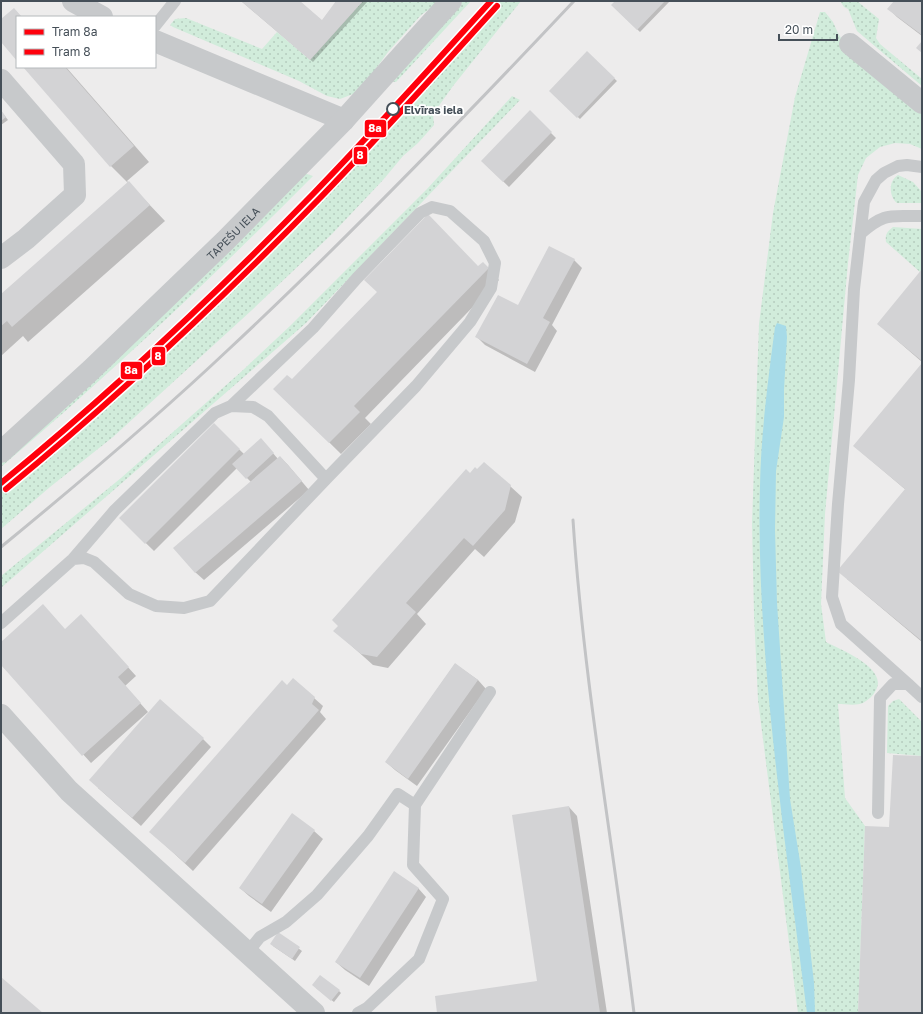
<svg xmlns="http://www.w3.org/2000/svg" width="923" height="1014" font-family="'Golos Text',sans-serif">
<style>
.grass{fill:url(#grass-dots)}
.water{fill:#a7dbe8}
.shadow{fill:#0003}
.building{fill:#d3d3d5}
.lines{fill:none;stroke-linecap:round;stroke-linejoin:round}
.service{stroke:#c7c9cb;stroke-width:12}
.minor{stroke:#c7c9cb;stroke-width:22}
.rail{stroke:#c2c3c5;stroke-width:3}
.tram-1-casing{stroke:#fff;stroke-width:9}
.tram-2-casing{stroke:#fff;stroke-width:9}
.tram-1{stroke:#ff000c;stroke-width:6}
.tram-2{stroke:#ff000c;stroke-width:6}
.stop-dot{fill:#fff;stroke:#454f58;stroke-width:2}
.labels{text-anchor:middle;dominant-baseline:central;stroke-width:3.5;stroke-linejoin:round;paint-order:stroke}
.stop-label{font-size:11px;font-weight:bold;fill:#454f58;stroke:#fff;text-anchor:start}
.street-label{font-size:11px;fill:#454f58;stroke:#fff}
.line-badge{stroke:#fff;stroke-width:1.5}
.badge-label{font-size:11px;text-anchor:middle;font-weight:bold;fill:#fff}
</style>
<defs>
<pattern id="grass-dots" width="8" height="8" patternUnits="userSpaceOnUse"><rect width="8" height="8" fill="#d1ecdb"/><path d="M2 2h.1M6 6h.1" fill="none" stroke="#b5ccbe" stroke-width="1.8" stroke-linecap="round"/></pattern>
</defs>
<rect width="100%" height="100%" fill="#edecec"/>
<path class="grass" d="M363,1H437L431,8L421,15L388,52L372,74L353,94L340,99L327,96L299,81L173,27L170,25L175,19L186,18L262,49L277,32L310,60Z
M462,1H471L396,82L387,81L422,46Z
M496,1H521L453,86L433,114L434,125L418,143L403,156L383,180L332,234L252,310L113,437L50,487L1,529V488C51,447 101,405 149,362C210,307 267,248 323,189L337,184L415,99L414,92Z
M840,1H857L879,19L876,38L880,44L922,79V86L857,31L848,9L844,7Z
M820,12H825L833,22L838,33L848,50L922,111V149L910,144L895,143L880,147L866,158L858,175L848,263L825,514L821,604L826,642C841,650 888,668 876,690C873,696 868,700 863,703C856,706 845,704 838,704L845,798L865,826L858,1013H798L758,700L754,614L752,523L759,324L773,213L795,97Z
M512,96L520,100L306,323L1,588V576L121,478L242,371L291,325L427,189Z
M304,173L313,176C213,277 109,375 1,467V461Z
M898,175L913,182L922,192V203H897C889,196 888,181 898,175Z
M893,227L922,229V269L920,272L886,242C885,234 887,232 893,227Z
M899,699L922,722V756L887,753L888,706L893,701Z"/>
<path class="water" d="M777,323L786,326L787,337L784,390V417L776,471L775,530L777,603L790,799L801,868L814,983L815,1013H807C794,912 780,812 770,710C763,636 758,561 760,486C761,433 768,380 775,327Z"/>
<path class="shadow" d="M241,1H299L322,21L337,1H368L313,62Z
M616,1H670L640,32L612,5Z
M895,1H922V36L897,17L889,9Z
M587,53L617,81L580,119L550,91Z
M24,67H66L149,162L127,181L165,221L28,342L23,336L1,356V295L128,183L111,166Z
M1,111L8,120L1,125Z
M530,112L556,138L509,187L482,161Z
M574,260L582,268L552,325L557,331L535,372L485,345L477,337L518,307Z
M483,263L499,280L365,418L371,424L341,454L275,389L292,381L378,292L478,268Z
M922,271V362L878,324Z
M922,365V642L847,579L906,490L854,446Z
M214,425L244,454L266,445L278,459L280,457L288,465L309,490L204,580L195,572L251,482L237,468L154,551L120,518Z
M470,474L510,486L522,497L515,522L484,557L475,549L417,614L426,624L388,668L373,665L335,631Z
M89,624L136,676L125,686L148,712L91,763L1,664V643Z
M455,664L478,680L486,689L417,786L395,770L386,762Z
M287,686L314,698L323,706L320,712L326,719L193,871L151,832Z
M203,739L211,747L141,826L98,788Z
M569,807L577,816L607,1013H438L538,982Z
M314,831L323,839L271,912L249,896L240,888Z
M418,888L426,897L369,986L345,970L336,962Z
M278,933L302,951L295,961L273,946Z
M316,988L339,991L341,993L334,1002Z"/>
<path class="building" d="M241,1H300L322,20L336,1H363L310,60Z
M615,1H665L637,30L611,5Z
M894,1H922V35L887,9Z
M14,8L22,17H17V61L1,42V19Z
M922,41V53L916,48Z
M587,51L615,78L577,118L549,91Z
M23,67H65L134,146L110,167Z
M1,110L6,117L1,121Z
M530,110L552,132L503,182L481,161Z
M129,181L150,205L12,327L7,321L1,326V294Z
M428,214L478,266L483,262L489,268L354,406L360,412L329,443L273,389L287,375L292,379L377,292L364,280Z
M549,246L575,259L543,318L550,322L527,364L475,337L498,295L518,305Z
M922,269V361L877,324Z
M922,363V641L837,571L905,489L853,446Z
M214,423L240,449L145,544L119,518Z
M261,438L274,453L246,479L232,464Z
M280,456L302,481L195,573L173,548Z
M484,462L511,485L505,510L473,546L464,538L406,603L416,612L377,657L361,654L333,631L338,626L332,620L466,469L470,473L475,467L477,469Z
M43,604L65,629L81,614L129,667L118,677L141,703L82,756L1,665V642Z
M455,663L478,680L408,779L385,762Z
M293,678L315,697L312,704L319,710L185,863L149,832L282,680L287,685Z
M160,699L204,738L132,818L89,780Z
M893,755L922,756V1013H858L865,826L889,827Z
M569,806L600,1013H437L435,996L537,981L512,815Z
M292,813L315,830L262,904L239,888Z
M394,871L419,888L360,978L335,962Z
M278,932L300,947L292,959L270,944Z
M320,975L340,990L331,1001L312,985Z
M1,977L43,1013H1Z"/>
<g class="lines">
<path class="service" d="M155,26L175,1
M860,234C886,211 891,217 922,216
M231,406L313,328L357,278L420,213L432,207L450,211L484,241L495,263L491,288L470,322L416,386L326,479
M1,623L73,559L115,510L215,413L231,406L253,407L268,416L326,479L210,601L184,608L156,606L129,594L94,562L84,558L73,559
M908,684L841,624L832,597L838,504L849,380L854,289L864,202L876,180L884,173L898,166L907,165L922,167
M878,813L880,698L893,684H908L922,697
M247,953L260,937L286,922L317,895L368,836L398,794L415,805L490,692
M358,1013L367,1008L419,959L443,899L413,865L415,805"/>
<g class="minor">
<path d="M73,1L102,17"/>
<path d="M155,41L344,120"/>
<path d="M850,44L922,103"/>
<path d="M1,80L74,164L75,195L26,239L1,258"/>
<path id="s1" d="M1,452L91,370L225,241L344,120L451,1"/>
<path d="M1,715L69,791L314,1013"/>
</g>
<path class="rail" d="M573,520C584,686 614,849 634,1013
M1,547C79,483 156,418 229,349C349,237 462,120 574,1"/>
<g class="tram-1-casing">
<path id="tram-1" d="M1,483C111,393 214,296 313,194C374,131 432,66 491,1"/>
</g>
<g class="tram-2-casing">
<path id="tram-2" d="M6,489C116,399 219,302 318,200C379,137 438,71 497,6"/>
</g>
<use href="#tram-1" class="tram-1"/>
<use href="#tram-2" class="tram-2"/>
</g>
<circle class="stop-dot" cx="393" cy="109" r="6"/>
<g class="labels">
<g class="stop-label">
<text x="404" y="109">Elvīras iela</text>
</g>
<g class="street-label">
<text stroke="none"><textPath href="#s1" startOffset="319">TAPEŠU IELA</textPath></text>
</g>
</g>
<g class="line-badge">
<rect x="364" y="119" width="23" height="19" rx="4" fill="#ff000c"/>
<rect x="353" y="146" width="15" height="19" rx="4" fill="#ff000c"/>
<rect x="151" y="346" width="15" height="20" rx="4" fill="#ff000c"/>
<rect x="120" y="361" width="23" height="19" rx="4" fill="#ff000c"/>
</g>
<g class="badge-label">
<text x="375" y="132">8a</text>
<text x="360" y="159">8</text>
<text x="158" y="360">8</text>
<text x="131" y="374">8a</text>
</g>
<rect width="923" height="1014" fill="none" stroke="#454f58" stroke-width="4"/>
<rect x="16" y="16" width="140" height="52" fill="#ffffff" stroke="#b5b9bc"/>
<rect x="24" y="29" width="20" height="6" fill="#ff000c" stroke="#b5b9bc"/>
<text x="52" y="36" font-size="12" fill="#454f58">Tram 8a</text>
<rect x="24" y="49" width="20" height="6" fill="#ff000c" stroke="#b5b9bc"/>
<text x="52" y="56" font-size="12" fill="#454f58">Tram 8</text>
<path d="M779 34v6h58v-6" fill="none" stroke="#454f58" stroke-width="2"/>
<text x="785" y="34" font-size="12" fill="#454f58" stroke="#ffffff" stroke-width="3" paint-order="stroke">20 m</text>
</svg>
